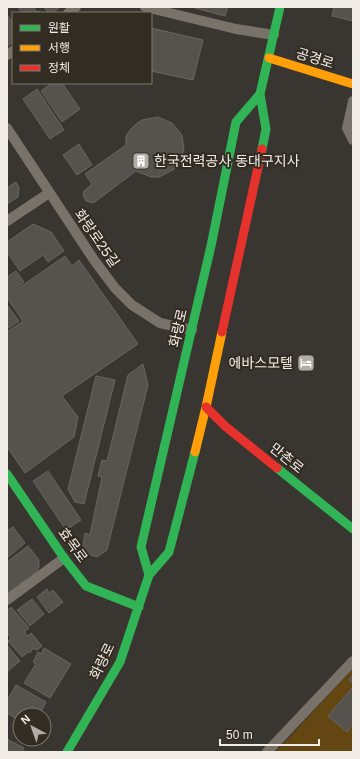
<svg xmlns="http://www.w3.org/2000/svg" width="360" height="759" font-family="Arial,'Noto Sans KR',sans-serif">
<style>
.green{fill:#634612}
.building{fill:#56524e;stroke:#696561}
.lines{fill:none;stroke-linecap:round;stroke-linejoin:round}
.street{stroke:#79726a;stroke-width:10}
.fast{stroke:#30b455;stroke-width:9}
.slow{stroke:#ff9f0a;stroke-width:9}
.jam{stroke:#e5322d;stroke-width:9}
.labels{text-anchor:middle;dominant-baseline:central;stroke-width:4;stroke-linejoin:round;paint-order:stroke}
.street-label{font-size:14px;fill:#f1ece6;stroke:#332c22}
.poi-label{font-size:14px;fill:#f1ece6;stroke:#332c22;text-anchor:start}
</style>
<rect width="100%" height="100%" fill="#393530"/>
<path class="green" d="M353,668V752H276Z"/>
<path class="building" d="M18,7H33L37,12L39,11L40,13H22Z
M44,7H58L59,8L52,13H48Z
M196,7H228L225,16L195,8Z
M334,7H353V21L332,16Z
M7,15L13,23V42L7,46Z
M151,28L203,40L193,80L151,71Z
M52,83H62L80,109L62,122L41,91Z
M37,89L64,130L50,139L23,99Z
M158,117L172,123L182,135L184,150L178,165L173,170L159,177H151L136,171L96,201L93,203L86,201L83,195L84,191L92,184L85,174L126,145V136L130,130L136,124L142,120Z
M79,144L92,165L77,175L63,155Z
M16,182L19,187L18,197L7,204V188Z
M33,224L51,232L64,251L48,262L43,255L20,271L7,252V242Z
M65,256L72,266L79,260L138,344L62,396L78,417L74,437L25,473L7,447V332L23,321L7,298V296Z
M16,271L24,282L7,294V277Z
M7,305L19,321L7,329Z
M143,364L148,385L107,550L97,557L82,552L85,533L90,535L102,477L98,476L102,460L107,461L128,375Z
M96,376L115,380L84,504L75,502L68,489Z
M48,471L81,520L66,530L33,481Z
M13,527L25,543L7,558V531Z
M28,546L39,560V566L37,571L7,594V562Z
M47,589L49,593L53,590L63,602L49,613L37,597Z
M32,599L44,614L30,626L17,610Z
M11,607L29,628L24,632L28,636L31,633L42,646L37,650L33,648L30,653L27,651V653L22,657L8,641L11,638L7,633V611Z
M7,645L20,661L8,671L7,670Z
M44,648L71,664L50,698L24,683L36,664L33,662L38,652L41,654Z
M353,675V684L349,680Z
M16,685L46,702L39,715H20V721L7,713V701Z
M353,687V724L347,732L328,716Z
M7,739L24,748L22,752H7Z"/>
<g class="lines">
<path class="street" d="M145,7L236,29L274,35
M68,13L76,7
M7,55L13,51
M353,101L347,128L353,140
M7,128L94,260L115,288L132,305L160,323L192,330
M7,221L49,193
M7,600L64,558
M267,752L353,661"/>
<path class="fast" d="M262,149L266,129L260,94L280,7
M277,468L353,529
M7,474L64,558L86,586L139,607
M149,575L141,547L211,246L236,122L260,94
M67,752L120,662L149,575L169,552L195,452"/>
<path class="slow" d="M269,58L353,84
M195,452L206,407L222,332"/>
<path class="jam" d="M222,332L262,149
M206,407L225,426L277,468"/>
</g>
<defs>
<g id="building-square" transform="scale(0.9)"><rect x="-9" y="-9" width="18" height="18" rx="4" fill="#b1aca6" stroke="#332c22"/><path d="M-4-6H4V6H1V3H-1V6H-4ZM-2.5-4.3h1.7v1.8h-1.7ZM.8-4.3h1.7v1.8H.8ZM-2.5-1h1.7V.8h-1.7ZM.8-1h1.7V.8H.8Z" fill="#fff"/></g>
<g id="hotel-square" transform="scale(0.9)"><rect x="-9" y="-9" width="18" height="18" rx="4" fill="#b1aca6" stroke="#332c22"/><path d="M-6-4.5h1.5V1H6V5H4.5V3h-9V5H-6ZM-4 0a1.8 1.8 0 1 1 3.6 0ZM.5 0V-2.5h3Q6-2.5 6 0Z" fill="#fff"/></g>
</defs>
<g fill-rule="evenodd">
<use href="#building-square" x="141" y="161"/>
<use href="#hotel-square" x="306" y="363"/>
</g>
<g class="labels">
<g class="street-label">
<text transform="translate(315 58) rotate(17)">공경로</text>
<text transform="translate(97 238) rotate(55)">화랑로25길</text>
<text transform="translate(178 328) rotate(-77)">화랑로</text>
<text transform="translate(287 458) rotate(39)">만촌로</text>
<text transform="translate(73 545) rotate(54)">효목로</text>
<text transform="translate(102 661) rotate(-64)">화랑로</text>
</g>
<g class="poi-label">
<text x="154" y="161">한국전력공사 동대구지사</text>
<text x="293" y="363" text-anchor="end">에바스모텔</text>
</g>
</g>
<rect width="360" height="759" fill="none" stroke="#f1ece6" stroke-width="16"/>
<rect x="12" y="12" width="140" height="72" fill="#332c22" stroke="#7f7970"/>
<rect x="20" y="25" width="20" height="6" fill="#30b455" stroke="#7f7970"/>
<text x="48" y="32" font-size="12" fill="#f1ece6">원활</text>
<rect x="20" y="45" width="20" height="6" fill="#ff9f0a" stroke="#7f7970"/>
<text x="48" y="52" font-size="12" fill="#f1ece6">서행</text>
<rect x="20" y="65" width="20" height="6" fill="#e5322d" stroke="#7f7970"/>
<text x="48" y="72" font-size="12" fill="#f1ece6">정체</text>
<g transform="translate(32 727) rotate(319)"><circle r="19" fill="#332c22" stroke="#7f7970"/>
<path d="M0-3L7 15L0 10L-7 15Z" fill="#b1aca6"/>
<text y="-6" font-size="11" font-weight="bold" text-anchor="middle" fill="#f1ece6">N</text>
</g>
<path d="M220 739v6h99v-6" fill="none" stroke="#f1ece6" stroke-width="2"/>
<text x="226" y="739" font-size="12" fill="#f1ece6" stroke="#332c22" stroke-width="3" paint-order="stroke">50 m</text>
</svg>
